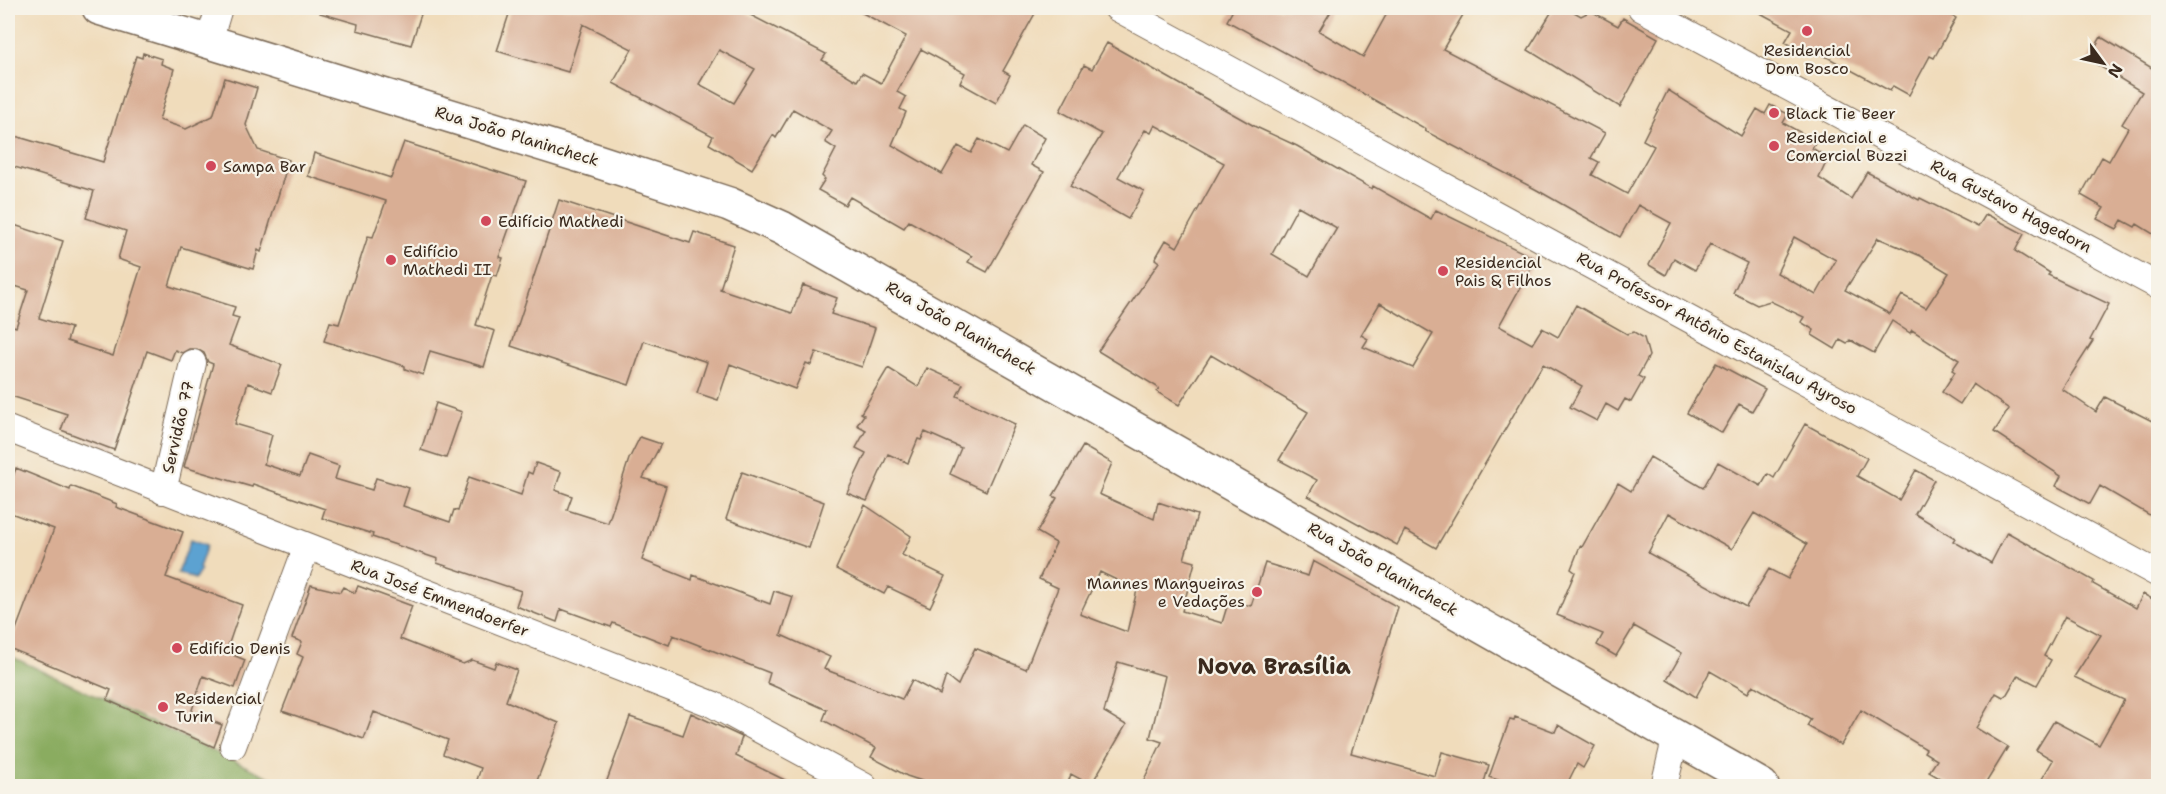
<svg xmlns="http://www.w3.org/2000/svg" width="2166" height="794" font-family="'Shantell Sans',sans-serif">
<style>
.forest{fill:#8aac61;stroke:#626b40;stroke-width:1.5}
.water{fill:#5ba2d1;stroke:#4b6678;stroke-width:1.5}
.building{fill:#d9ae94;fill-rule:evenodd}
.lines{fill:none;stroke-linecap:round;stroke-linejoin:round}
.street-casing{stroke:#7a6855;stroke-width:28}
.secondary-casing{stroke:#7a6855;stroke-width:36}
.street{stroke:#fff;stroke-width:26}
.secondary{stroke:#fff;stroke-width:33}
.poi-dot{fill:#d1495b;stroke:#f7f3e8;stroke-width:2}
.labels{text-anchor:middle;dominant-baseline:central;stroke-width:4.5;stroke-linejoin:round;paint-order:stroke}
.poi-label{font-size:16px;fill:#3b2a1e;stroke:#f7f3e8;text-anchor:start}
.street-label{font-size:16px;fill:#3b2a1e;stroke:#f7f3e8}
.district-label{font-size:22px;font-weight:bold;fill:#3b2a1e;stroke:#f7f3e8}
</style>
<rect width="100%" height="100%" fill="#f7f3e8"/>
<filter id="ink" filterUnits="userSpaceOnUse"><feTurbulence type="fractalNoise" baseFrequency=".0167" numOctaves="2"/><feDisplacementMap in="SourceGraphic" scale="12" xChannelSelector="R" yChannelSelector="G"/><feConvolveMatrix kernelMatrix="1 2 1 2 8 2 1 2 1" color-interpolation-filters="sRGB"/></filter>
<filter id="wash" filterUnits="userSpaceOnUse"><feTurbulence type="fractalNoise" baseFrequency=".008" numOctaves="4" result="noise"/><feDisplacementMap in="SourceGraphic" scale="24" xChannelSelector="R" yChannelSelector="G"/><feGaussianBlur stdDeviation="1.35" result="paint"/><feColorMatrix in="noise" values="0 0 0 0 0 0 0 0 0 0 0 0 0 0 0 0 0 1.4 0 .05"/><feComposite in="paint" operator="in"/></filter>
<g filter="url(#wash)">
<rect width="100%" height="100%" fill="#f0dcbb"/>
<path class="forest" d="M8,655L288,786H8Z"/>
<path class="water" d="M191,539L207,545L199,568L201,570L195,579L178,573Z"/>
<g id="blocks">
<path class="building" d="M321,8H423L411,45L357,30L358,24L320,13Z
M511,8H737L826,54L822,60L857,81L862,73L881,83L906,36L853,8H1038L1003,71L1010,75L996,103L960,83L965,73L921,49L897,92L906,97L900,109L906,112L892,145L942,174L958,146L971,153L979,139L1007,153L1023,125L1045,138L1031,165L1044,172L987,272L968,262L972,256L909,221L904,228L850,197L845,205L818,190L825,179L822,176L836,149L825,142L832,131L793,109L776,138L773,135L752,169L709,144L713,136L613,83L632,49L583,24L568,72L497,51ZM719,50L755,69L734,103L699,84Z
M1234,8H1333L1319,31L1363,57L1390,8H1467L1443,49L1605,133L1591,158L1599,162L1592,175L1627,194L1654,146L1643,140L1668,90L1741,136L1757,109L1765,114L1770,105L1788,114L1783,123L1816,141L1812,148L1828,158L1819,178L1851,199L1867,172L1919,200L1920,198L1978,227L1986,214L2024,234L2015,251L2050,273L2048,275L2109,304L2090,340L2093,341L2062,389L2096,412L2105,397L2158,424V520L2100,486L2090,504L2056,486L2061,476L1994,432L2009,409L1973,384L1960,404L1942,392L1955,372L1952,370L1959,360L1912,330L1910,333L1892,321L1874,353L1850,340L1847,344L1840,340L1835,349L1812,335L1814,330L1801,322L1804,317L1770,301L1757,305L1733,293L1747,263L1710,244L1695,270L1674,258L1666,275L1649,265L1671,223L1638,205L1620,237L1537,190L1425,131L1426,129L1323,71L1322,73L1227,21ZM1794,237L1836,260L1816,295L1777,273ZM1878,238L1921,256L1949,273L1926,308L1902,295L1890,314L1845,290Z
M1554,8H1567L1581,16L1591,11L1618,26L1623,18L1658,38L1620,107L1528,50Z
M1751,8H1936L1956,18L1934,58L1930,56L1909,95L1893,86L1890,91L1812,49L1809,55L1785,42L1792,30Z
M2101,37L2155,70L2158,65V237L2137,224L2135,227L2122,220L2117,229L2097,219L2104,208L2081,195L2102,157L2109,161L2128,128L2122,124L2142,92L2088,59Z
M1107,43L1256,127L1297,146L1372,189L1373,186L1431,219L1436,210L1536,259L1499,326L1532,344L1542,328L1558,337L1576,305L1627,334L1634,332L1644,338L1649,356L1638,376L1644,379L1631,402L1625,399L1618,411L1606,404L1597,421L1570,407L1582,386L1543,364L1436,548L1405,530L1397,545L1308,496L1317,480L1279,460L1308,412L1211,355L1179,405L1157,392L1159,388L1098,351L1159,262L1155,259L1166,240L1177,247L1224,163L1155,125L1151,133L1145,130L1118,177L1144,191L1128,219L1070,186L1102,134L1060,111L1084,65L1092,69ZM1298,206L1337,228L1309,276L1272,254ZM1380,303L1433,334L1413,368L1363,347L1368,339L1361,335Z
M143,53L162,59L161,64L174,69L159,120L186,129L213,116L225,78L257,88L246,125L258,150L289,160L261,252L258,250L253,269L181,247L169,286L235,307L232,316L239,318L229,345L282,365L272,392L248,383L235,424L272,435L264,464L300,476L308,455L339,466L335,479L372,490L376,478L409,488L403,506L450,522L454,510L458,511L469,477L521,495L528,472L532,474L536,463L561,472L555,490L572,496L567,510L608,523L629,459L640,437L661,444L643,478L666,486L642,560L692,580L693,575L770,604L774,591L793,597L781,635L830,657L824,669L902,699L912,680L940,695L946,676L958,685L975,648L1026,669L1058,588L1039,579L1056,543L1037,532L1057,498L1053,496L1083,446L1112,463L1099,494L1154,519L1158,502L1197,515L1184,559L1195,562L1182,611L1222,623L1229,600L1251,606L1265,563L1308,576L1313,561L1398,607L1351,753L1435,776L1442,752L1489,765L1483,786H1141L1162,742L1150,738L1165,676L1118,662L1104,712L1126,725L1091,785L1071,774L1067,786H937L907,776L871,757L876,748L823,720L827,710L767,683L770,673L673,635L669,645L613,623L611,627L561,609L557,622L516,606L521,591L437,563L438,559L372,537L373,534L322,518L325,509L253,484L252,487L184,467L213,364L208,362L204,353L197,349H189L182,353L175,350L171,360L147,351L114,450L61,430L67,414L8,395V324L16,327L28,290L8,284V223L63,241L39,318L71,328L67,341L113,356L141,267L118,259L126,231L86,218L94,191L8,165V159L15,136L103,162L136,56L142,58ZM1100,572L1137,590L1127,632L1080,614Z
M404,142L526,181L499,257L503,258L497,276L492,275L476,325L495,331L484,367L430,351L423,375L405,369V366L324,341L330,322L339,324L368,236L373,237L386,201L308,176L314,153L391,178Z
M559,200L690,243L694,232L734,245L720,289L792,313L803,285L837,298L831,314L875,328L862,367L816,352L811,365L806,363L795,389L730,364L718,400L697,393L707,362L644,341L629,385L511,346Z
M1716,363L1765,389L1752,411L1739,404L1722,433L1687,413Z
M888,368L918,387L927,368L963,384L957,396L1015,424L986,491L950,474L961,448L925,432L921,440L918,439L908,463L888,454L867,501L847,493L866,453L856,448L866,430L857,425L864,415L861,413Z
M436,403L462,412L446,458L421,450Z
M1805,424L1867,458L1857,476L1899,500L1916,470L1934,480L1915,514L1955,538L1953,541L1991,563L2007,532L2094,581L2093,584L2136,608L2143,594L2158,602V786H2038L2053,760L2036,750L2054,721L2099,745L2124,700L2074,677L2101,635L2065,616L2044,656L2051,660L2037,685L2018,675L2007,694L2003,697L1996,693L1976,728L2008,747L1984,786H1953L1929,772L1937,760L1924,752L1926,749L1861,710L1841,745L1807,726L1811,719L1753,685L1748,693L1710,671L1696,697L1667,679L1682,653L1634,626L1616,656L1597,645L1603,634L1557,615L1575,572L1571,569L1580,546L1582,547L1618,483L1631,491L1650,457L1703,488L1718,462L1761,486L1768,474L1774,478ZM1669,513L1732,549L1754,513L1807,544L1788,579L1769,569L1746,607L1648,553Z
M16,468L70,490L71,486L117,504L116,507L183,532L166,577L242,605L226,652L245,660L235,688L203,676L191,713L222,725L214,747L107,700L111,690L9,648L54,529L8,512V491Z
M742,472L824,502L809,548L726,519Z
M865,505L911,536L902,555L945,576L930,607L888,587L884,594L836,569Z
M311,585L340,592L343,587L355,593L358,586L412,606L400,639L463,664L472,660L494,668L496,662L517,670L506,701L559,723L535,786H475L481,768L443,754L448,740L374,712L364,739L282,711L303,657L297,654L302,642L292,638Z
M691,713L742,737L736,756L797,786H605L630,717L683,735Z
M1515,717L1555,732L1558,725L1595,746L1583,768L1577,764L1566,786H1515L1489,777L1510,719L1514,720Z"/>
</g>
</g>
<g filter="url(#ink)">
<use href="#blocks" fill-opacity="0" stroke="#7a6855" stroke-width="1.5"/>
<g class="lines">
<g class="street-casing">
<path id="street" d="M1117,8L2158,574
M1641,8L2158,286
M209,41L219,8
M8,429L712,704L864,786
M163,491L193,363
M233,746L307,546
M1664,786L1676,736"/>
</g>
<g class="secondary-casing">
<path id="secondary" d="M99,8L594,160L729,204L782,228L1762,786"/>
</g>
<use href="#street" class="street"/>
<use href="#secondary" class="secondary"/>
</g>
</g>
<g class="poi-dot">
<circle cx="1807" cy="31" r="6"/>
<circle cx="1774" cy="113" r="6"/>
<circle cx="1774" cy="146" r="6"/>
<circle cx="211" cy="166" r="6"/>
<circle cx="486" cy="221" r="6"/>
<circle cx="391" cy="260" r="6"/>
<circle cx="1443" cy="271" r="6"/>
<circle cx="1257" cy="592" r="6"/>
<circle cx="177" cy="648" r="6"/>
<circle cx="163" cy="707" r="6"/>
</g>
<g class="labels">
<g class="poi-label">
<text x="1807" y="50" text-anchor="middle">Residencial<tspan x="1807" dy="18">Dom Bosco</tspan></text>
<text x="1786" y="113">Black Tie Beer</text>
<text x="1786" y="137">Residencial e<tspan x="1786" dy="18">Comercial Buzzi</tspan></text>
<text x="223" y="166">Sampa Bar</text>
<text x="498" y="221">Edifício Mathedi</text>
<text x="403" y="251">Edifício<tspan x="403" dy="18">Mathedi II</tspan></text>
<text x="1455" y="262">Residencial<tspan x="1455" dy="18">Pais &amp; Filhos</tspan></text>
<text x="1245" y="583" text-anchor="end">Mannes Mangueiras<tspan x="1245" dy="18">e Vedações</tspan></text>
<text x="189" y="648">Edifício Denis</text>
<text x="175" y="698">Residencial<tspan x="175" dy="18">Turin</tspan></text>
</g>
<g class="street-label">
<text transform="translate(517 136) rotate(17)">Rua João Planincheck</text>
<text transform="translate(2011 206) rotate(28)">Rua Gustavo Hagedorn</text>
<text transform="translate(961 328) rotate(30)">Rua João Planincheck</text>
<text transform="translate(1717 333) rotate(29)">Rua Professor Antônio Estanislau Ayroso</text>
<text transform="translate(178 427) rotate(-77)">Servidão 77</text>
<text transform="translate(1383 569) rotate(30)">Rua João Planincheck</text>
<text transform="translate(440 598) rotate(21)">Rua José Emmendoerfer</text>
</g>
<g class="district-label">
<text x="1274" y="666">Nova Brasília</text>
</g>
</g>
<rect width="2166" height="794" fill="none" stroke="#f7f3e8" stroke-width="30"/>
<g transform="translate(2103 63) rotate(123)" stroke="#f7f3e8" stroke-width="4.5" paint-order="stroke">
<path d="M0-4.5L10 22L0 15L-10 22Z" fill="#3b2a1e"/>
<text y="-9" font-size="16" font-weight="bold" text-anchor="middle" fill="#3b2a1e">N</text>
</g>
</svg>
